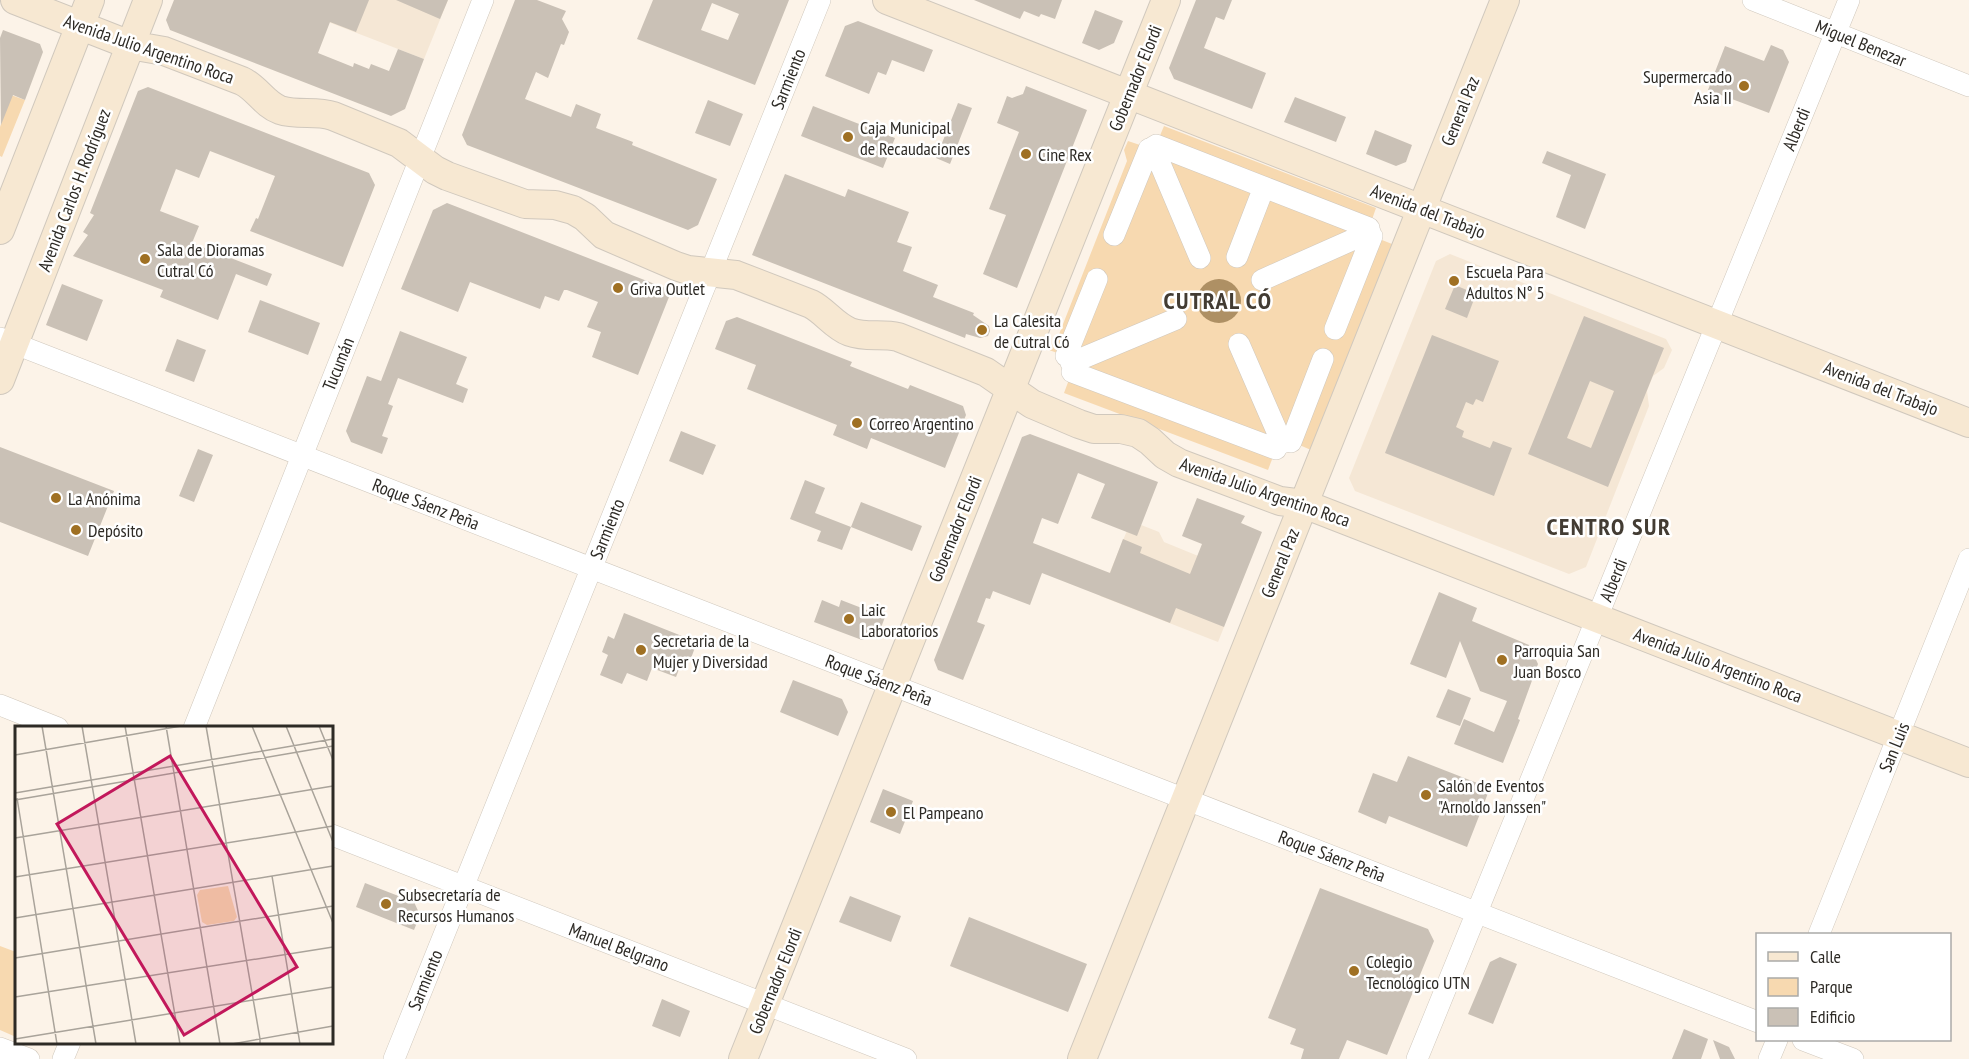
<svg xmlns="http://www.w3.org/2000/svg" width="1969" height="1059" font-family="'PT Sans Narrow',sans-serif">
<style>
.built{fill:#f5e7d5}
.green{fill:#f7d9b0}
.water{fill:#ae9064}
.building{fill:#cac1b6;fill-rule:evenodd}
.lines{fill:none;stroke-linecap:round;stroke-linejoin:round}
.street-casing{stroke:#d0c8bd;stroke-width:22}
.secondary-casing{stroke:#d0c8bd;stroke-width:30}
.street{stroke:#fff;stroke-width:21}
.secondary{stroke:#f7e8d2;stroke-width:28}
.poi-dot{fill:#9f7023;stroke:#fff;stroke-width:2}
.labels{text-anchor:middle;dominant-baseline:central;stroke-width:5;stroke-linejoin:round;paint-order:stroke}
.street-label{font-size:18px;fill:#2d2a25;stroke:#fff}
.poi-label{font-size:18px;fill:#2d2a25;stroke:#fff;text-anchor:start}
.district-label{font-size:24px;font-weight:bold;letter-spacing:1.5px;fill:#433c33;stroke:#fff}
.inset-road{fill:none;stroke:#a9a39a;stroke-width:1.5}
.view{fill:#c2185b;fill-opacity:0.15;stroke:#c2185b;stroke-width:3}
.inset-edge{fill:none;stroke:#2d2a25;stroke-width:3}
</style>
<rect width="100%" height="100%" fill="#fcf3e8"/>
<path class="built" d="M310,0H448L424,59L305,13Z
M1450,254L1666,339L1672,350L1664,368L1653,376L1647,391L1649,406L1586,567L1569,574L1355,491L1349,478L1436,261Z
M1131,521L1159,532L1164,542L1208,560L1224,627L1218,642L1100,596Z"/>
<path class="green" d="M11,95L25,100L2,157L0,156V127Z
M1164,126L1376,208L1369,228L1372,236L1392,244L1311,450L1288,440L1277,446L1268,470L1064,393L1073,369L1069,357L1046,349L1056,342L1127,161L1124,150L1128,141L1149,148L1156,145Z
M0,946L16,952V1037L0,1030Z"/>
<path class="water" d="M1197 301a22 22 0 1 1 44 0a22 22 0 1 1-44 0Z"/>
<path class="building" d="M174,0H369L356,32L330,22L318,53L353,67L354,63L369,69L371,64L389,71L398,49L424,59L405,109L391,116L170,30L166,20Z
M396,0H448L440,19Z
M515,0H537L566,11L562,19L569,32L564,45L561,44L548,78L536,72L525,99L571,117L576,104L601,114L596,128L633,142L632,145L717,179L698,225L688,230L467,145L462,135Z
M653,0H789L755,85L637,39ZM712,3L739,14L728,40L701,30Z
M974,0H1062L1055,19L1041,14L1039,17L1024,11L1020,19Z
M1196,0H1232L1224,20L1216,17L1204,48L1266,73L1252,109L1174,79L1169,68Z
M1095,10L1123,21L1114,43L1099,50L1082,43Z
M858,21L933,50L924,72L892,60L886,75L878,72L869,94L825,76L845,26Z
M3,30L40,44L43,52L25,100L13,95L1,125L0,38Z
M1771,45L1783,50L1789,62L1769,113L1708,90L1725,46L1764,61Z
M1026,86L1087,110L1017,288L983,274L1006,215L989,209L1019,132L997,123L1007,96L1012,98L1023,94Z
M148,87L369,173L375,185L343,267L250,231L256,218L258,219L275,176L210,151L199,178L176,169L160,211L199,226L192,243L272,274L267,286L236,274L218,320L160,297L163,290L73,256L88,235L83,232L94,215L90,213L138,91Z
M1295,97L1346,117L1336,142L1284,122Z
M708,100L743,114L730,146L695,133Z
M958,103L972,108L950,164L936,158Z
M813,106L895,138L883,168L801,136Z
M1375,130L1412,145L1406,162L1396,166L1366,154Z
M1547,151L1606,174L1585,229L1556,217L1571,175L1542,163Z
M785,174L845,197L848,189L909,212L897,242L912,247L903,271L938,285L933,297L974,313L973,315L989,326L990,331L988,336L980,338L966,334L965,338L752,255Z
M447,203L665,288L669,297L638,375L592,357L601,332L587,327L598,302L567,290H564L559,301L545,296L540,309L470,282L458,312L401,289L433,210Z
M62,284L103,300L87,341L46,325Z
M1455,285L1476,294L1467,318L1445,309Z
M260,300L320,323L308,355L248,332Z
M1584,316L1664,348L1608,487L1528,454ZM1590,381L1614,391L1591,448L1567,438Z
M737,317L852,362L850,366L908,389L910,385L963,406L966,415L945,468L871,438L867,449L833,435L837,425L747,389L756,365L715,349L726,321Z
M400,331L467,357L456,384L468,389L463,403L398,378L388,404L393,406L382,436L388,438L382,454L351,442L346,431L367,376L381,381Z
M1432,335L1499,361L1483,402L1476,399L1473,405L1466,402L1456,427L1464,431L1462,437L1490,448L1493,441L1512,448L1494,496L1385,453Z
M177,339L206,350L194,382L165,371Z
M681,431L716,445L703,475L669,461Z
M1030,434L1158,482L1137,536L1091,518L1105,484L1078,473L1058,524L1042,518L1033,543L1110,573L1123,539L1142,547L1140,553L1190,574L1202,544L1182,536L1197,498L1245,516L1241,523L1262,532L1224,627L1176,608L1170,623L1042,573L1030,605L993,591L990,599L986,598L977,622L985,625L963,680L938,670L934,660L1022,437Z
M0,447L114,491L88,556L0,522Z
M198,449L213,455L194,502L179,496Z
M805,480L825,488L815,513L851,527L842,550L817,541L821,531L790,519Z
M861,502L922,526L912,551L851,527Z
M1439,592L1477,608L1472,621L1529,645L1538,664L1518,719L1520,720L1503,763L1454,744L1464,719L1494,732L1507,701L1480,691L1460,641L1446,678L1410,664Z
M822,600L839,607L841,600L885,617L879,633L862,640L814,622Z
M624,613L697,642L690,661L683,659L676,677L652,668L647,681L627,673L622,684L600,675L608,655L602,652L608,636L614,639Z
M793,680L842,699L848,712L838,736L780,712Z
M1448,689L1471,698L1460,726L1436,717Z
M1408,756L1490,788L1467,847L1389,816L1386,824L1358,812L1373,773L1397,782Z
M883,789L913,801L900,834L870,822Z
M365,883L414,902L420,915L414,930L356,907Z
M1320,888L1428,929L1434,941L1387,1055L1347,1040L1339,1059H1301L1304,1049L1290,1044L1296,1029L1268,1018Z
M850,896L901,916L891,942L839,922Z
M969,917L1087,964L1068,1012L950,966Z
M1500,957L1517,964L1493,1024L1468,1014L1490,962Z
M662,999L690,1011L680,1037L652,1026Z
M1684,1029L1708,1039L1701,1059H1672Z
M1713,1040L1729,1047L1735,1059H1720Z"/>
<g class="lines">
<g class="street-casing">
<path id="street" d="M1753,0L1969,86
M1156,145L1369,228
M1153,147L1200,258
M1114,235L1149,149
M1237,257L1264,187
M1262,280L1370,232
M1335,329L1372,236
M0,338L1758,1022
M1239,344L1282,443
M1066,356L1097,279
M1071,363L1176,319
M1072,372L1276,449
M1291,442L1323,359
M0,705L58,728
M194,728L483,0
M332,835L906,1059
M1819,934L1969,559
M1803,1040L1853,1059
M0,1048L29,1059
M63,1059L70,1042
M394,1059L820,0
M1417,1059L1849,0
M1769,1059L1777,1040"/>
</g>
<g class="secondary-casing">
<path id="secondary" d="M15,0L130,45L164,51L242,81C257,88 264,104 280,110C298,116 316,110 333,116L399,143L435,170L447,176L525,204L555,205L573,210L585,217L604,235L676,266L688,270L736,275L811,304C825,311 834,326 850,332C866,338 882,333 898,337L986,372L1032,404L1079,424L1094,429H1121L1138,433L1150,441L1165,455L1179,463L1280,501L1304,504L1969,763
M887,0L1969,423
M0,230L90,0
M0,380L148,0
M743,1059L1166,0
M1082,1059L1505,0"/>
</g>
<use href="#street" class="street"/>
<use href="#secondary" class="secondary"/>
</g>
<g class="poi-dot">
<circle cx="1744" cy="86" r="6"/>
<circle cx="848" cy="137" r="6"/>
<circle cx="1026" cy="154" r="6"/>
<circle cx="145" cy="259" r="6"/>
<circle cx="1454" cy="281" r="6"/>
<circle cx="618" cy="288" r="6"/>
<circle cx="982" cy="330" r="6"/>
<circle cx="857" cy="423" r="6"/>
<circle cx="56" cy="498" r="6"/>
<circle cx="76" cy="530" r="6"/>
<circle cx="849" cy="619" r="6"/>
<circle cx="641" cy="650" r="6"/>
<circle cx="1502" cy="660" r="6"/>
<circle cx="1426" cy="795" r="6"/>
<circle cx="891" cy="812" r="6"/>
<circle cx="386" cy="904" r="6"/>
<circle cx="1354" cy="971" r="6"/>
</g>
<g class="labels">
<g class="street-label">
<text transform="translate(1861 43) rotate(22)">Miguel Benezar</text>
<text transform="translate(149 49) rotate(19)">Avenida Julio Argentino Roca</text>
<text transform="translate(1135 78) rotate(-68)">Gobernador Elordi</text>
<text transform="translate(788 79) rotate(-68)">Sarmiento</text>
<text transform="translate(1460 111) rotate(-68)">General Paz</text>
<text transform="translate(1796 129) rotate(-68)">Alberdi</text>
<text transform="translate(74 190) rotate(-69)">Avenida Carlos H. Rodríguez</text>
<text transform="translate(1428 211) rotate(21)">Avenida del Trabajo</text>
<text transform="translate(338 364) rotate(-68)">Tucumán</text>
<text transform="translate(1881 388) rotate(21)">Avenida del Trabajo</text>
<text transform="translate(1265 492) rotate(19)">Avenida Julio Argentino Roca</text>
<text transform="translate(426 504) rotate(21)">Roque Sáenz Peña</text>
<text transform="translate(607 529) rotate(-68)">Sarmiento</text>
<text transform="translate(955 529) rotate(-68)">Gobernador Elordi</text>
<text transform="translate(1280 563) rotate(-68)">General Paz</text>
<text transform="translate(1613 580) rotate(-68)">Alberdi</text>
<text transform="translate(1718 665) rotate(21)">Avenida Julio Argentino Roca</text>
<text transform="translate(879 680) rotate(21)">Roque Sáenz Peña</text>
<text transform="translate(1894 747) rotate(-68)">San Luis</text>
<text transform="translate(1332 856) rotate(21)">Roque Sáenz Peña</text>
<text transform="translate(619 947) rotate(21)">Manuel Belgrano</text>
<text transform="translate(425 980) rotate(-68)">Sarmiento</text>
<text transform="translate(775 981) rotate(-68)">Gobernador Elordi</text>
</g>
<g class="poi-label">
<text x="1732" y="76" text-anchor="end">Supermercado<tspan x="1732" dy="21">Asia II</tspan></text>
<text x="860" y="127">Caja Municipal<tspan x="860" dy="21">de Recaudaciones</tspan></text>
<text x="1038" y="154">Cine Rex</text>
<text x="157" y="249">Sala de Dioramas<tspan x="157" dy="21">Cutral Có</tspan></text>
<text x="1466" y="271">Escuela Para<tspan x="1466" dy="21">Adultos N° 5</tspan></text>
<text x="630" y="288">Griva Outlet</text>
<text x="994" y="320">La Calesita<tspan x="994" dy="21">de Cutral Có</tspan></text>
<text x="869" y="423">Correo Argentino</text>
<text x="68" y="498">La Anónima</text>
<text x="88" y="530">Depósito</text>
<text x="861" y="609">Laic<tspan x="861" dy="21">Laboratorios</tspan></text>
<text x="653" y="640">Secretaria de la<tspan x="653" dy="21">Mujer y Diversidad</tspan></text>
<text x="1514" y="650">Parroquia San<tspan x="1514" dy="21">Juan Bosco</tspan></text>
<text x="1438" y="785">Salón de Eventos<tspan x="1438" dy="21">"Arnoldo Janssen"</tspan></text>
<text x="903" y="812">El Pampeano</text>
<text x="398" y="894">Subsecretaría de<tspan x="398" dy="21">Recursos Humanos</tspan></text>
<text x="1366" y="961">Colegio<tspan x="1366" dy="21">Tecnológico UTN</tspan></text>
</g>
<g class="district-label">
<text x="1218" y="300">CUTRAL CÓ</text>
<text x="1609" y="526">CENTRO SUR</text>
</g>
</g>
<g transform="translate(15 726)">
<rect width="318" height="318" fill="#fcf3e8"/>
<path d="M213,160L222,191L219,195L192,199L187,196L182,169L185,164Z" fill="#f7d9b0"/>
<path class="inset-road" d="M27,0L81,318M67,0L121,318M110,0L165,318M151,0L205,318M191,0L245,313L318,300M237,0L318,197M271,0L318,116M304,0L318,34M0,29L166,0M0,67L318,13M2,72L42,318M0,74L318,20M0,112L318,60M257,150L285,318M0,151L318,100M0,192L318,140M0,232L318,180M0,271L318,221M0,313L318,261M217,318L245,313V318"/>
<path class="view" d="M155,30L282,241L169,309L42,98Z"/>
<rect width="318" height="318" class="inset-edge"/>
</g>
<rect x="1756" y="933" width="195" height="108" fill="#ffffff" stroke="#abaaa8" stroke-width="1.5"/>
<rect x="1768" y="952" width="30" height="9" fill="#f7e8d2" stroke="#abaaa8" stroke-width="1.5"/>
<text x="1810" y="963" font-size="18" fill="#2d2a25">Calle</text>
<rect x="1768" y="978" width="30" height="18" fill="#f7d9b0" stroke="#abaaa8" stroke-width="1.5"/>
<text x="1810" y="993" font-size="18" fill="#2d2a25">Parque</text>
<rect x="1768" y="1008" width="30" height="18" fill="#cac1b6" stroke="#abaaa8" stroke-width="1.5"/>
<text x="1810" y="1023" font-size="18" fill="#2d2a25">Edificio</text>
</svg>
